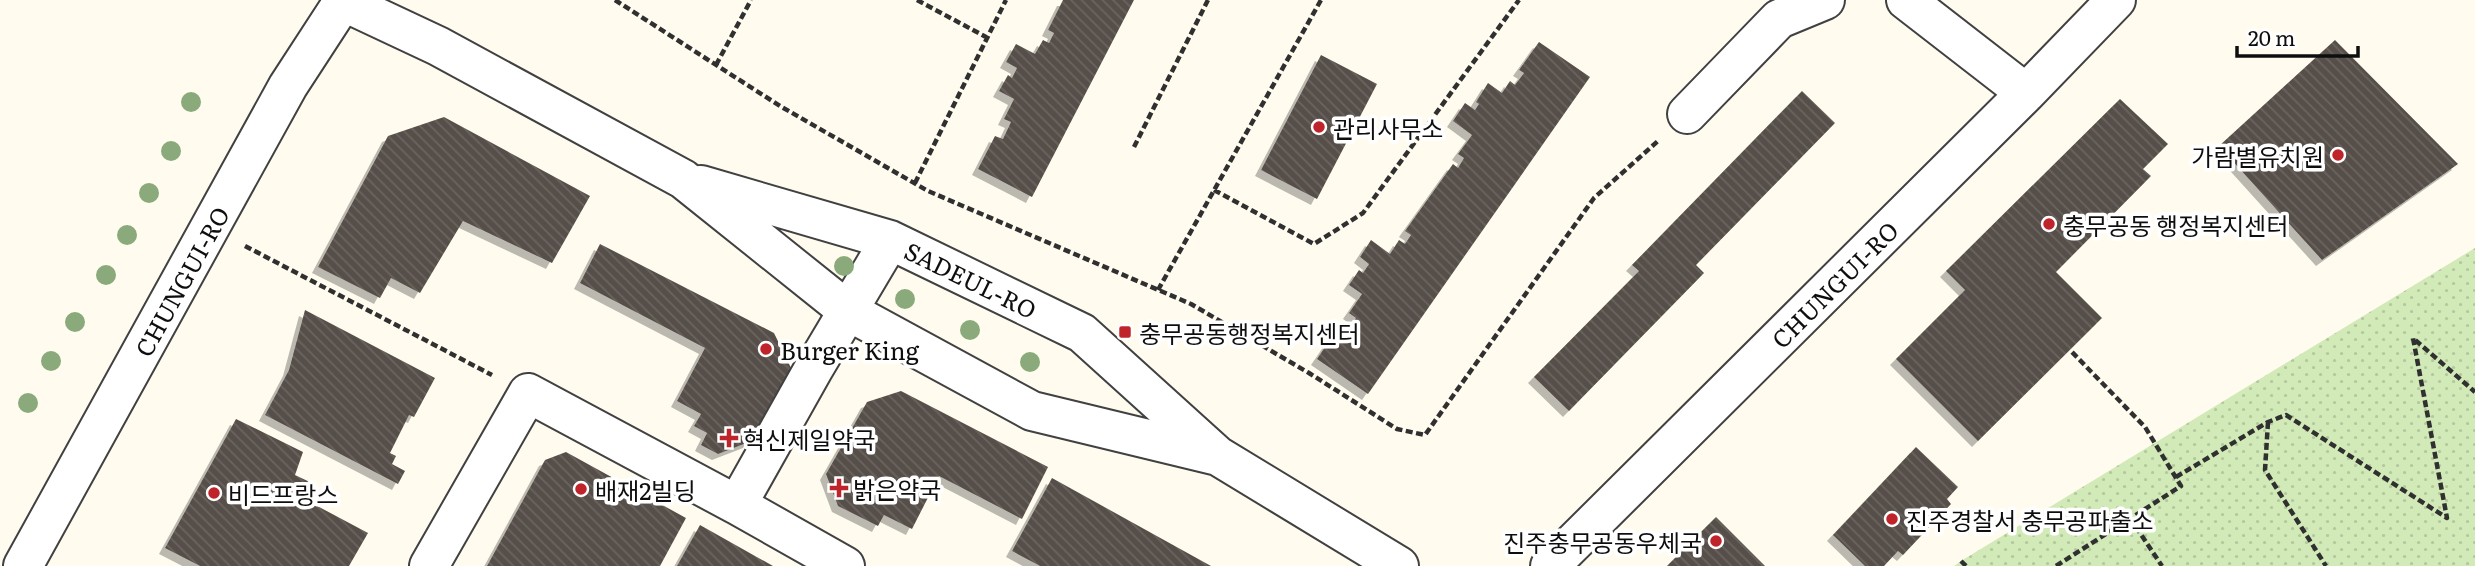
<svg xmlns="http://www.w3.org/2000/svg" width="2475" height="566" font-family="Literata,'Noto Sans KR',serif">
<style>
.park{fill:url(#park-dots)}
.building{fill:url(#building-back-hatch);filter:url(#shadow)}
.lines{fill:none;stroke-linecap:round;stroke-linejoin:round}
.minor-casing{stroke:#414141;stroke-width:42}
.path{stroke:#303030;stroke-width:4.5;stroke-dasharray:7 3.5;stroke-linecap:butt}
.minor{stroke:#fff;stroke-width:38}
.tree{fill:#8baa7c}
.poi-dot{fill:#c0242b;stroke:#fff;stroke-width:2.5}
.labels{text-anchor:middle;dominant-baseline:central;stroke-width:7;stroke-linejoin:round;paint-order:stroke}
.poi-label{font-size:24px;fill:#0e0e0e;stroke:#fff;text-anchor:start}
.street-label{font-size:24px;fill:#0e0e0e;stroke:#fff}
</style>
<defs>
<pattern id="park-dots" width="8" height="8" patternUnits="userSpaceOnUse" patternTransform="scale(1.75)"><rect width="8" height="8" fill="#d2eab8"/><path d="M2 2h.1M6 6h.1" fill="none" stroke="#b3c89d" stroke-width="1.8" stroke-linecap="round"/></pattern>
<pattern id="building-back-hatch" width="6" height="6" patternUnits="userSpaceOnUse" patternTransform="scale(1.75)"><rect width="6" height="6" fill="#574f4a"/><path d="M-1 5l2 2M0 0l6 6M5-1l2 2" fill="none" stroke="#6a6460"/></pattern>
<filter id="shadow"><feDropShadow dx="-6" dy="6" stdDeviation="0" flood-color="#0004"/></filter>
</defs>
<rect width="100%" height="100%" fill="#fffcef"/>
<path class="park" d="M2475,248V566H1954L1961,561Z"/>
<path class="building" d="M1063,0H1134L1032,197L978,169L995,136L1003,139L1011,122L1004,119L1014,99L999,91L1008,75L1012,78L1017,68L1006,62L1016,44L1035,54L1043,40L1049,43L1054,33L1048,30Z
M2335,40L2458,164L2322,260L2219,146Z
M1539,42L1590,77L1368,394L1317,359L1338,328L1346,333L1356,318L1349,313L1362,294L1349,285L1359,270L1363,273L1369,264L1360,257L1371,240L1390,254L1399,240L1405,244L1411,235L1405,231L1453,164L1458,168L1464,158L1458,154L1472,135L1453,121L1465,103L1475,110L1479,104L1476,102L1488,83L1502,93L1510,81L1515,85L1524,73L1519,70Z
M1321,55L1377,84L1317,199L1261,170Z
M1802,91L1835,123L1696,265L1704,273L1569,411L1534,377L1639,271L1632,265Z
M2120,99L2168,144L2143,169L2151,176L2056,272L2102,318L1978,441L1896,359L1965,290L1946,271Z
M444,117L590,196L552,263L463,221L420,293L391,278L380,298L318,267L388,136Z
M600,244L774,333L791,368L749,442L718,454L701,445L707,433L694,426L701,414L677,401L705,348L580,283Z
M305,310L435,378L414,417L409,415L390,453L396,456L392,464L405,471L398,484L265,415L289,370Z
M901,391L1048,467L1022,519L939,476L912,529L884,515L878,526L838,506L826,474L867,402Z
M236,419L303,452L295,475L314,484L306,500L368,533L349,566H200L165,548Z
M1916,447L1958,487L1947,499L1951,504L1903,555L1898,551L1884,566H1865L1833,535Z
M566,452L686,518L660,566H487L545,460Z
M1052,478L1211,566H1040L1012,551Z
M1716,517L1765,566H1667Z
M700,525L773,566H677Z"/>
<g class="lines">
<g class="minor-casing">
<path id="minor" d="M340,0L438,46L683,179L848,311L1032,411L1218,456
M1906,0L2026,93
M1687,114L1779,19L1825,0
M701,185L890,240L1082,333L1218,456L1399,566
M737,505L845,566
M23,566L288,86L344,0
M429,566L528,393L737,505L814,368L890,240
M1550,566L2026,93L2116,0"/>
</g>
<path class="path" d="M615,0L780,106L928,191L1191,304L1309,373L1397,429L1425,435L1594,198L1658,141
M917,0L986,37
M716,65L751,0
M1134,147L1208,0
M915,183L1006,0
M1214,190L1314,244L1363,213L1519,0
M245,246L492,375
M1158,290L1321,0
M2268,422L2265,470L2326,566
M2176,477L2268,422L2286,415L2447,518L2413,338L2475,392
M2130,518L2162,566
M1961,561L1966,566
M2056,566L2181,486L2145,427L2070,350"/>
<use href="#minor" class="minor"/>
</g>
<g class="tree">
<circle cx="191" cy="102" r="10"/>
<circle cx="171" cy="151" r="10"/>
<circle cx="149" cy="193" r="10"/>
<circle cx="127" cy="235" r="10"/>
<circle cx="844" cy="266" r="10"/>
<circle cx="106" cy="275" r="10"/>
<circle cx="905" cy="299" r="10"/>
<circle cx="75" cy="322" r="10"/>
<circle cx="970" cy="330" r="10"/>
<circle cx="51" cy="361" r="10"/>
<circle cx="1030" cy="362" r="10"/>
<circle cx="28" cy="403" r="10"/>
</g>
<g class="poi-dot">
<circle cx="1319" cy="127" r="7"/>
<circle cx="2338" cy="155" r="7"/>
<circle cx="2049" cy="224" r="7"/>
<rect x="1118" y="325" width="14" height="14" rx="3.5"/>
<circle cx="766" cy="349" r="7"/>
<path d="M725.5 427.5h7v7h7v7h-7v7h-7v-7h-7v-7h7z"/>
<path d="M835.5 477.5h7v7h7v7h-7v7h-7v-7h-7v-7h7z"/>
<circle cx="581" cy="489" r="7"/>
<circle cx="214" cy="493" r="7"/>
<circle cx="1892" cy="519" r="7"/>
<circle cx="1716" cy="541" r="7"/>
</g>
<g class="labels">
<g class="poi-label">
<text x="1333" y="127">관리사무소</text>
<text x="2324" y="155" text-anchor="end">가람별유치원</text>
<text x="2063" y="224">충무공동 행정복지센터</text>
<text x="1139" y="332">충무공동행정복지센터</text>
<text x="780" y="349">Burger King</text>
<text x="743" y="438">혁신제일약국</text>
<text x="853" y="488">밝은약국</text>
<text x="595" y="489">배재2빌딩</text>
<text x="228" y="493">비드프랑스</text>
<text x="1906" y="519">진주경찰서 충무공파출소</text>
<text x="1702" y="541" text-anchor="end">진주충무공동우체국</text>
</g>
<g class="street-label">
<text transform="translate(971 279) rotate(26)">SADEUL-RO</text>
<text transform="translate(181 281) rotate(-61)">CHUNGUI-RO</text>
<text transform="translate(1834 284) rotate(-45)">CHUNGUI-RO</text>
</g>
</g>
<path d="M2237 46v10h121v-10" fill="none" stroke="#0e0e0e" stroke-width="3.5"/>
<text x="2248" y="46" font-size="21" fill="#0e0e0e" stroke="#ffffff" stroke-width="5" paint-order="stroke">20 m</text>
</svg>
